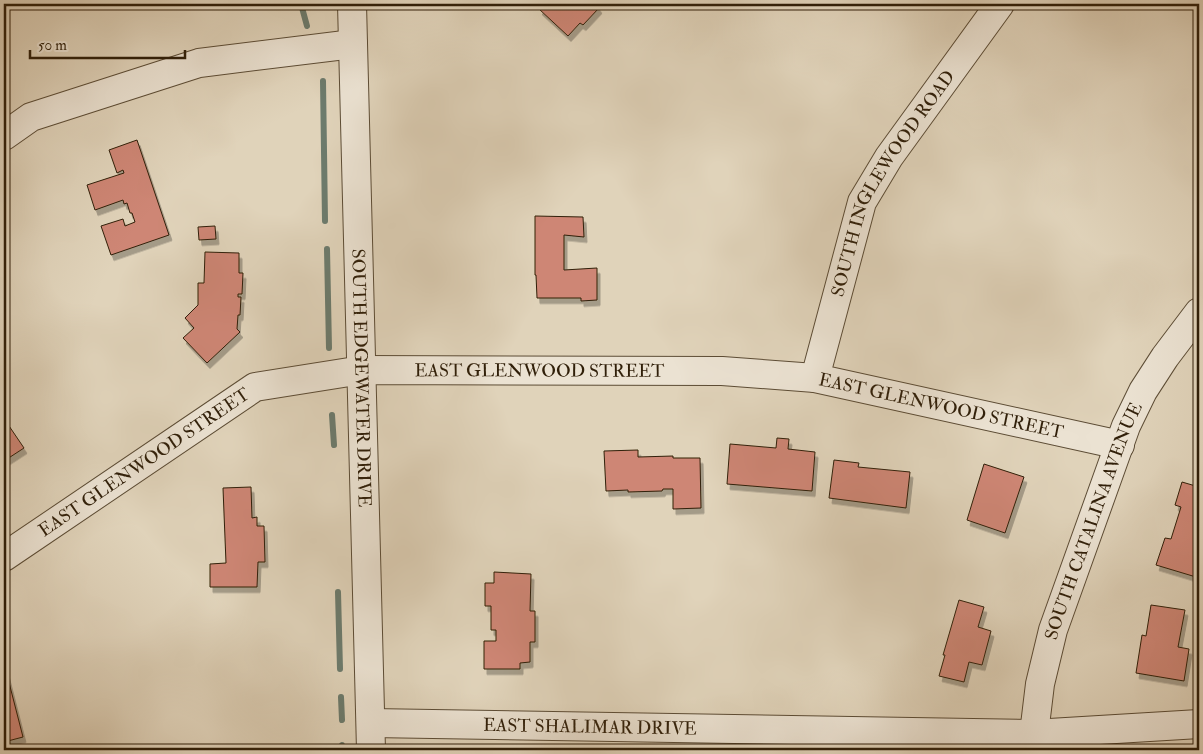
<svg xmlns="http://www.w3.org/2000/svg" width="1203" height="754" font-family="'IM FELL Double Pica',serif">
<style>
.lines{fill:none;stroke-linecap:round;stroke-linejoin:round}
.stream{stroke:#6c7b6d;stroke-width:6}
.building{fill:#ce8674;stroke:#301f09;filter:url(#shadow)}
.minor-casing{stroke:#5c4c35;stroke-width:30}
.minor{stroke:#ebe2d2;stroke-width:28}
.labels{text-anchor:middle;dominant-baseline:central;stroke-width:4;stroke-linejoin:round;paint-order:stroke}
.street-label{font-size:18px;fill:#301f09;stroke:#ebe2d2}
</style>
<defs>
<filter id="shadow"><feDropShadow dx="3" dy="5.5" stdDeviation="0" flood-color="#0004"/></filter>
</defs>
<rect width="100%" height="100%" fill="#e0d3ba"/>
<filter id="stains"><feTurbulence type="fractalNoise" baseFrequency=".004" numOctaves="4"/><feColorMatrix values="0 0 0 0 .2 0 0 0 0 .09 0 0 0 0 .02 0 0 0 .5 -.17"/></filter>
<radialGradient id="worn" r=".72"><stop offset=".6" stop-color="#630" stop-opacity="0"/><stop offset="1" stop-color="#630" stop-opacity=".3"/></radialGradient>
<g class="lines">
<path class="stream" d="M301,4L307,26
M323,81L325,221
M327,249L329,348
M332,415L334,445
M338,592L340,669
M341,697L342,720
M342,745L343,750"/>
</g>
<path class="building" d="M544,4H596L599,8L583,25L580,23L568,36L539,9Z
M137,140L169,235L111,255L101,226L123,219L125,226L135,222L132,213H130L127,203L124,204L123,200L95,210L87,185L124,173L123,170L117,173L109,150Z
M535,216L583,217L584,237L564,235V270L597,268V300L581,301V298H537L536,275H535Z
M215,226L216,239L199,240L198,227Z
M205,252L239,253V273H243L242,294H238V297H241L240,315H238L237,329L240,332L207,363L183,338L194,328L185,318L198,305V283H204Z
M5,420L24,448L4,461V421Z
M777,438L789,439L788,449L815,452L812,491L727,484L730,444L776,448Z
M638,450V457L673,456V458H700L701,508L673,509V489H663L662,491L628,492V490L606,491L604,451Z
M834,460L859,463L858,467L910,472L906,508L829,498Z
M984,464L1024,477L1005,533L967,520Z
M1182,482L1199,487V565L1196,577L1156,565L1165,538L1171,539L1181,507L1175,505Z
M251,487L252,518L257,517V526H264L265,562H258L257,587H210V564L226,563L223,488Z
M494,572L531,574L530,611H535V642H530V662L520,663V669H484V641H496V630H491V606H485V583H494Z
M959,600L984,607L978,627L991,631L982,665L969,662L964,682L939,676L945,655H943Z
M1151,605L1185,610L1178,647L1189,649L1184,681L1136,673L1142,635L1146,636Z
M4,663L23,737L4,742Z"/>
<g class="lines">
<g class="minor-casing">
<g id="minor">
<path id="s1" d="M352,4L371,750"/>
<path d="M4,136L31,117L199,63L353,44"/>
<path id="s2" d="M815,378L862,202L889,157L1000,4"/>
<path id="s3" d="M4,557L255,387L362,370L722,371L815,378L1120,445"/>
<path id="s4" d="M371,723L1033,734L1199,724"/>
<path id="s5" d="M1032,750L1040,684L1053,630L1126,426L1143,391L1165,357L1199,312"/>
</g>
</g>
<use href="#minor" class="minor"/>
</g>
<g class="labels">
<g class="street-label">
<text stroke="none"><textPath href="#s2" startOffset="212">SOUTH INGLEWOOD ROAD</textPath></text>
<text stroke="none"><textPath href="#s3" startOffset="589">EAST GLENWOOD STREET</textPath></text>
<text stroke="none"><textPath href="#s1" startOffset="374">SOUTH EDGEWATER DRIVE</textPath></text>
<text stroke="none"><textPath href="#s3" startOffset="994">EAST GLENWOOD STREET</textPath></text>
<text stroke="none"><textPath href="#s3" startOffset="169">EAST GLENWOOD STREET</textPath></text>
<text stroke="none"><textPath href="#s5" startOffset="238">SOUTH CATALINA AVENUE</textPath></text>
<text stroke="none"><textPath href="#s4" startOffset="219">EAST SHALIMAR DRIVE</textPath></text>
</g>
</g>
<rect width="1203" height="754" fill="none" stroke="#e0d3ba" stroke-width="20"/>
<rect x="5" y="5" width="1193" height="744" fill="none" stroke="#301f09" stroke-width="2.5"/>
<rect x="10" y="10" width="1183" height="734" fill="none" stroke="#301f09"/>
<path d="M30 50v8h155v-8" fill="none" stroke="#301f09" stroke-width="2.5"/>
<text x="38" y="50" font-size="15" fill="#301f09" stroke="#ebe2d2" stroke-width="4" paint-order="stroke">50 m</text>
<rect width="100%" height="100%" filter="url(#stains)"/>
<rect width="100%" height="100%" fill="url(#worn)"/>
</svg>
